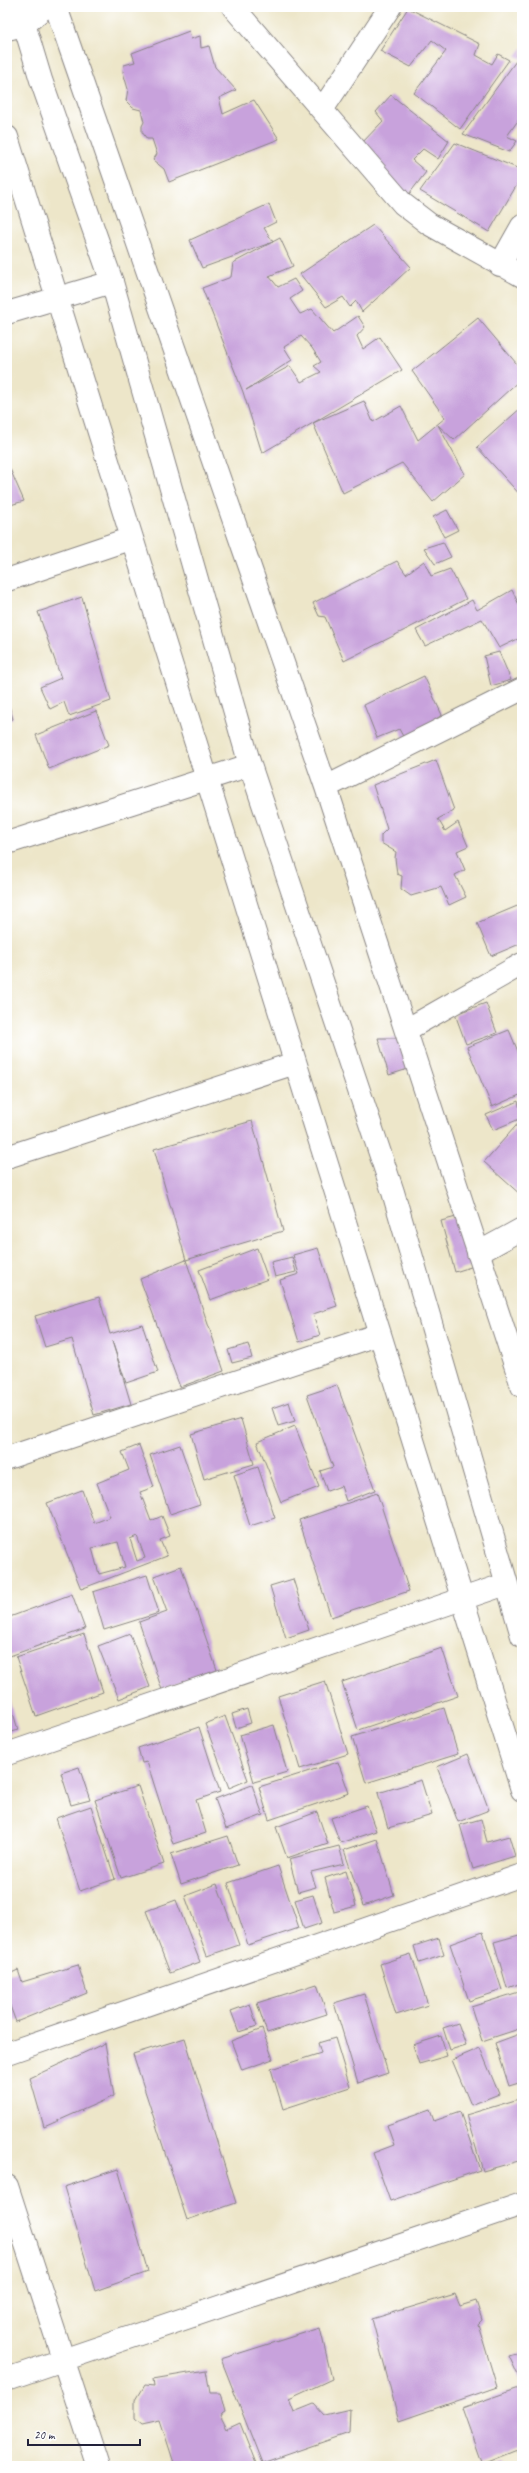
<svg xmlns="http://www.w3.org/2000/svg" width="529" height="2473" font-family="Caveat,sans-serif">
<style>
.building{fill:#c8a2dc;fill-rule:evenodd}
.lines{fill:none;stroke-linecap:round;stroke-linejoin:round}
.street-casing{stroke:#888482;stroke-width:24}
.secondary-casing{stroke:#888482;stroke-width:24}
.street{stroke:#fff;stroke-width:22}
.secondary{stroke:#fff;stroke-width:22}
</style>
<rect width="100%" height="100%" fill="#fff"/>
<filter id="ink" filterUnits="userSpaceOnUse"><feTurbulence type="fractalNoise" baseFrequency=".025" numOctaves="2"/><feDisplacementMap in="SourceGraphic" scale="8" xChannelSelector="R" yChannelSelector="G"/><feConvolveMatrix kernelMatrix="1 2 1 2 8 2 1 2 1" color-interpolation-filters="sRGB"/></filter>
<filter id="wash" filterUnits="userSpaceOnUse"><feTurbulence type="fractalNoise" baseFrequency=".012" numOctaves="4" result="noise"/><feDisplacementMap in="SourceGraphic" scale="16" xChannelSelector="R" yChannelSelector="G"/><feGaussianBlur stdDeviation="0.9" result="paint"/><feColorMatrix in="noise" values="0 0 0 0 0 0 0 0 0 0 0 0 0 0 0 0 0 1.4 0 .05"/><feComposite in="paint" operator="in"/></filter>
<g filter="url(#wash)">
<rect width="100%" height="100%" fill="#ede6c9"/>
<g id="blocks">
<path class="building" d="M408,8L480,44L476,55L492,64L498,54L509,60L460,129L414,93L446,51L432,40L411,67L380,51Z
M189,31L191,39L200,36L201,48L209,46L215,67L236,90L219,98L223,114L254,100L279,139L169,182L164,169L153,160L157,154L152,139H147L142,132V126L144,122L141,110L133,108L126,101L128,89L123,72L124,65L135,62L132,53Z
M522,48V59L516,56Z
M516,61L522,64V115L507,136L517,141L509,152L463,134Z
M391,95L449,141L438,159L423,149L412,160L426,172L406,198L360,145L383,121L376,112Z
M455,143L522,170V176L489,232L420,191Z
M269,204L276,222L264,228L273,242L202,268L190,240Z
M373,225L411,267L362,312L356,301L350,307L343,297L326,307L300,274Z
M280,238L293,266L269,276L278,287L294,279L302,291L290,299L300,314L312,309L333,333L358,316L365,327L357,336L363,349L380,337L402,370L313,423L364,401L373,422L401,406L418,440L445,418L412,371L478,318L522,370V378L454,440L438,425L465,474L433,502L402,463L343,493L313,423L262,453L243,392L202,288L231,277L233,263ZM301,336L312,348L321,362L314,366L321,372L301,382L290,366L246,390L292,360L284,347Z
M522,407V497L477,447Z
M7,462L24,501L7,506Z
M447,510L458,530L444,537L433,517Z
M443,542L451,557L435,564L424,548Z
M397,561L406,574L424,561L431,576L450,569L466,599L344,661L325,617L319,616L313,603Z
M512,590L522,611V637L499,648L482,619L425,646L416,630L472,600L477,610Z
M82,597L111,701L69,716L64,702L50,709L40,687L61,678L38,612Z
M499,652L511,680L491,686L484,656Z
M424,676L442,715L405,740L399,729L377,738L364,705Z
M7,699L13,719L7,721Z
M96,711L109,745L49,769L36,735Z
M436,760L454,810L438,819L445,831L458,822L468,846L457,851L465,870L455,875L466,897L449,905L441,887L411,896L401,889L402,876L397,874L395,858L396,852L381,843V835L387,829L373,785Z
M522,904V943L491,956L477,923Z
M486,1003L497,1033L466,1044L455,1014Z
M509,1030L522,1061V1094L492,1107L467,1047Z
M378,1038H401L411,1068L389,1075Z
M518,1101L522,1118L493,1130L486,1115Z
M522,1119V1196L484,1162Z
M252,1121L283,1231L186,1260L154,1149Z
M460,1216L474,1266L455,1272L441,1221Z
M257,1248L268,1279L210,1300L199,1270Z
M318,1248L337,1306L313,1314L320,1335L299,1342L280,1280L299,1274L293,1255Z
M292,1257L296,1272L275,1277L271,1262Z
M186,1260L224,1371L180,1387L140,1279Z
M99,1297L110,1334L142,1324L158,1372L126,1383L112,1341L131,1404L94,1415L72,1339L45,1347L35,1316Z
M248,1344L252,1358L232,1363L228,1350Z
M337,1385L375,1490L346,1501L341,1486L327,1491L320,1471L333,1467L307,1395Z
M289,1402L295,1421L278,1426L272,1408Z
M241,1419L254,1464L204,1479L191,1434Z
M295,1426L319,1487L281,1502L257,1442Z
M139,1445L154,1487L140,1492L151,1521L162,1516L170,1536L160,1540L167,1556L81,1589L47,1503L82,1490L94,1523L110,1517L97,1483L129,1470L122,1452ZM137,1536L145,1558L137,1561L130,1539ZM118,1542L125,1567L99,1574L92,1548Z
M180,1445L200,1504L170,1514L150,1455Z
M258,1467L275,1518L250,1526L234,1475Z
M377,1493L409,1591L331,1617L299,1520Z
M181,1566L217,1670L162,1690L139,1622L167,1612L154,1576Z
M147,1575L159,1613L104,1630L93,1592Z
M293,1579L309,1630L286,1638L270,1586Z
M72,1594L85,1629L7,1657V1618Z
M84,1634L103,1692L36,1716L16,1657Z
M130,1634L150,1687L119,1699L98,1646Z
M442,1648L458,1696L358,1730L342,1682Z
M325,1681L348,1754L300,1769L278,1696Z
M7,1692L18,1730L7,1733Z
M444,1708L458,1754L366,1783L352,1737Z
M247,1709L251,1723L236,1728L232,1714Z
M225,1716L248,1780L229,1788L205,1724Z
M274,1725L287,1772L254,1782L240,1735Z
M199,1727L220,1792L196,1800L206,1833L173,1844L147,1762L142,1763L138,1748Z
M468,1754L489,1810L458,1822L437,1767Z
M338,1762L349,1793L269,1820L259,1787Z
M79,1767L90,1800L71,1805L61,1773Z
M421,1780L432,1815L388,1828L378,1793Z
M252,1785L263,1815L226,1829L215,1799Z
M138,1786L164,1864L121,1878L95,1800Z
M91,1806L115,1879L80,1891L56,1818Z
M367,1806L376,1831L340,1843L331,1818Z
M317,1812L328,1844L287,1858L276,1827Z
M481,1819L487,1842L509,1836L515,1856L473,1869L460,1825Z
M228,1836L238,1865L181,1884L171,1854Z
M377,1839L394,1895L363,1906L344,1850Z
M339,1846L344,1864L311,1872L316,1887L298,1892L289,1859Z
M278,1866L299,1928L248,1945L228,1883Z
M346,1871L356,1906L334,1912L325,1878Z
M217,1884L239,1945L207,1956L185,1896Z
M313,1895L322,1923L304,1929L295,1900Z
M176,1900L200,1962L170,1973L146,1911Z
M483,1932L502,1990L469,2001L450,1944Z
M519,1935L522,1944V1983L507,1988L494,1942Z
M439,1938L444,1955L419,1963L414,1946Z
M411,1954L428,2005L396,2015L380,1964Z
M78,1965L87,1993L16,2022L7,1998V1975L18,1970L22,1982Z
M317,1984L327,2014L267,2033L257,2003Z
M522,1991V2028L482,2041L471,2007Z
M364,1994L388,2073L358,2083L334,2003Z
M250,2004L257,2026L239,2032L231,2011Z
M458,2023L466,2045L450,2050L443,2028Z
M262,2029L273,2059L242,2070L231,2041Z
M522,2033V2082L509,2086L495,2043Z
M441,2036L447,2056L419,2064L413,2045Z
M185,2038L236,2203L187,2220L133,2054Z
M335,2038L350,2087L283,2109L271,2069L321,2053L318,2043Z
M105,2043L114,2096L44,2127L30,2078Z
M480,2048L499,2094L471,2105L452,2060Z
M522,2098V2160L483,2171L466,2115Z
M430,2110L434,2121L460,2112L480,2170L390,2201L373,2153L394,2145L387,2125Z
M118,2169L148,2272L95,2291L64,2187Z
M455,2294L460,2306L476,2301L482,2320L478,2324L497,2387L399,2421L372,2319Z
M320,2328L332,2379L289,2399L294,2412L314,2404L324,2415L350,2409L349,2433L262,2463L221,2359Z
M522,2352V2384L509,2356Z
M206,2370L210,2393H220L225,2412L220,2415L227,2429L240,2423L257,2466H175L160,2420L142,2424L135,2418V2400L144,2385L154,2386L153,2379Z
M522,2387V2448L482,2464L462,2408Z
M500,2462L501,2466H489Z"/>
</g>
</g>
<g filter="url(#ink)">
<use href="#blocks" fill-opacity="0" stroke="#888482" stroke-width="1"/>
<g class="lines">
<g class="street-casing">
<path id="street" d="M56,7L326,787L522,1386
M233,7L403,204L429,224L522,276
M7,29L24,25L45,7
M322,110L390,7
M7,137L522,1790
M500,265L522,226
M7,313L112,282
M7,580L132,538
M326,787L522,689
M7,843L250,765
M406,1030L522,964
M7,1157L295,1063
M478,1253L522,1229
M7,1458L380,1334
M7,1754L506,1584
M7,2053L522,1875
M7,2186L98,2466
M7,2379L522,2204"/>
</g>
<g class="secondary-casing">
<path id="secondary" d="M19,7L41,80L112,282L250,765L393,1192L522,1636"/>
</g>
<use href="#street" class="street"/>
<use href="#secondary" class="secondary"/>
</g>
</g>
<rect width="529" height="2473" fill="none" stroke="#fff" stroke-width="24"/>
<path d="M28 2439v6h112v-6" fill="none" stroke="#22223b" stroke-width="2"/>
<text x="34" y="2439" font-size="12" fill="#22223b" stroke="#ffffff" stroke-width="3" paint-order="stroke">20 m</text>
</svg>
